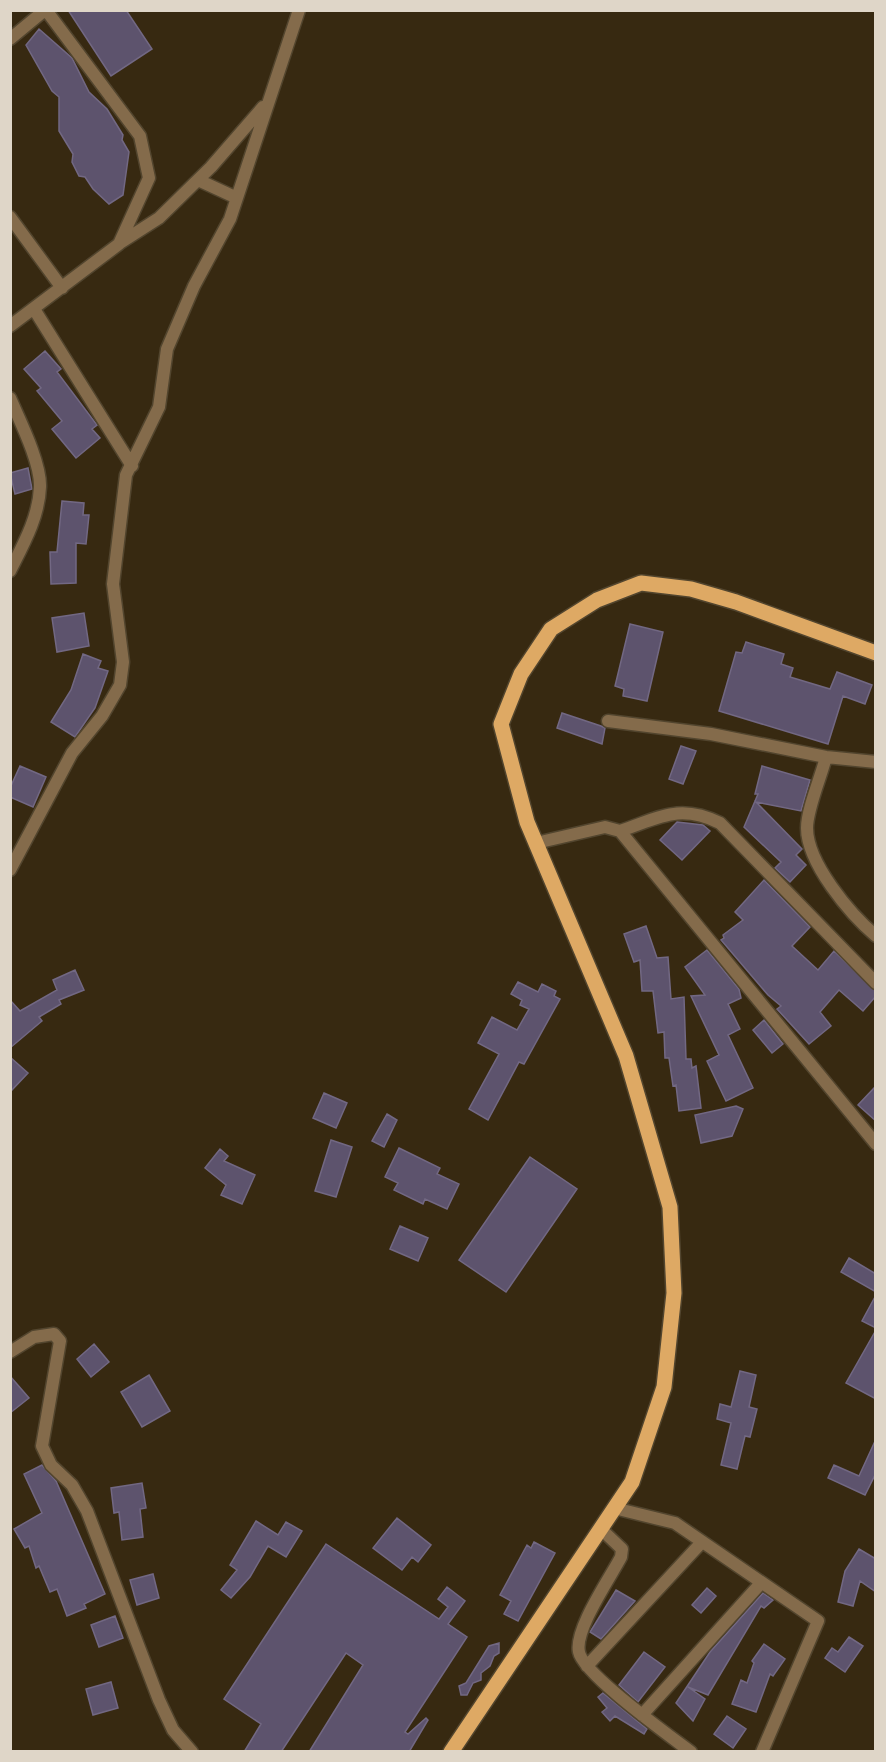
<svg xmlns="http://www.w3.org/2000/svg" width="886" height="1762" font-family="'Asap Condensed',sans-serif">
<style>
.building{fill:#5d536d;stroke:#726883;stroke-width:1.5}
.lines{fill:none;stroke-linecap:round;stroke-linejoin:round}
.street-casing{stroke:#52452e;stroke-width:15}
.primary-casing{stroke:#52452e;stroke-width:18}
.street{stroke:#846b4b;stroke-width:12}
.primary{stroke:#dea964;stroke-width:15}
</style>
<rect width="100%" height="100%" fill="#372911"/>
<path class="building" d="M68,10H126L152,49L111,76Z
M39,29L72,58L89,92L107,109L123,135L122,140L129,152L123,195L109,204L93,189L85,177L79,176L72,162L73,154L59,131V97L52,91L26,45Z
M45,351L61,369L57,372L97,425L92,429L100,438L76,458L52,429L62,421L37,391L41,388L24,369Z
M28,468L32,489L15,494L10,473Z
M62,501L84,503L83,515H89L86,544L76,543V583L51,584L50,552H57Z
M84,613L89,646L57,652L52,618Z
M630,624L663,632L647,701L623,696L624,689L615,686Z
M746,642L784,654L781,664L793,668L790,677L830,689L837,672L872,685L865,704L843,696L828,744L719,711L736,652L742,653Z
M83,654L101,661L98,668L108,671L95,708L75,737L51,722L71,690Z
M562,713L601,726L605,728L602,744L557,728Z
M681,746L696,751L683,784L669,779Z
M20,766L46,777L33,807L10,797V788Z
M762,766L810,780L801,811L756,802L802,849L796,855L806,865L790,882L775,868L781,862L744,827L758,794H755Z
M677,822L703,825L710,831L682,860L660,840Z
M764,880L810,927L792,946L818,970L834,951L876,991V996L863,1011L839,990L820,1012L831,1026L809,1044L777,1009L781,1006L768,995L721,940L724,938L723,935L743,920L735,912Z
M646,926L657,958L668,957L671,999L684,997L686,1059H691L692,1068L696,1066L701,1108L679,1111L676,1085L673,1086L669,1058H665L664,1032L658,1033L653,991H642L640,960L634,962L624,934Z
M707,950L739,989L741,998L728,1004L740,1029L728,1035L753,1088L726,1101L707,1061L719,1055L691,996L705,995L685,967Z
M75,970L84,990L59,1000L61,1004L39,1017L42,1021L10,1048V1000L20,1011L57,990L53,980Z
M518,982L538,992L542,984L556,991L554,996L560,999L524,1064L519,1062L488,1120L469,1109L499,1054L478,1043L492,1017L517,1030L529,1009L520,1005L522,1000L511,994Z
M764,1020L783,1044L772,1053L753,1030Z
M10,1057L28,1073L10,1092Z
M876,1086V1121L858,1105Z
M324,1093L347,1103L336,1128L313,1118Z
M736,1106L743,1109L732,1136L701,1143L695,1115Z
M387,1114L397,1120L384,1147L372,1141Z
M331,1140L352,1147L336,1197L315,1191Z
M399,1148L440,1168L437,1174L459,1184L447,1209L425,1199L423,1204L394,1190L398,1183L385,1177Z
M220,1149L228,1156L224,1161L255,1175L242,1204L221,1195L226,1185L205,1168Z
M530,1157L577,1189L506,1292L459,1260Z
M400,1226L428,1238L418,1261L390,1249Z
M849,1258L876,1274V1292L841,1272Z
M876,1295V1328L862,1321Z
M876,1330V1399L846,1383Z
M94,1344L109,1362L91,1377L77,1359Z
M740,1371L756,1375L749,1407L757,1409L750,1437L745,1436L737,1469L721,1465L731,1423L717,1419L720,1404L731,1407Z
M149,1375L170,1411L142,1427L121,1392Z
M10,1376L29,1398L10,1413Z
M876,1439V1473L865,1495L828,1478L834,1465L859,1476Z
M42,1465L56,1481L105,1594L84,1604L86,1608L67,1616L57,1589L50,1592L39,1566L36,1568L29,1546L25,1548L14,1529L42,1513L24,1474Z
M142,1483L146,1508L140,1509L143,1537L122,1540L119,1512L114,1513L111,1488Z
M397,1518L431,1545L418,1562L412,1557L402,1570L373,1548Z
M256,1521L278,1535L286,1522L302,1531L286,1557L268,1546L250,1577L231,1598L221,1590L237,1570L230,1565Z
M534,1542L555,1553L518,1621L504,1614L511,1601L500,1595L527,1545L531,1548Z
M326,1544L439,1619L448,1607L438,1599L447,1587L465,1601L448,1624L467,1637L405,1732L408,1734L426,1718L428,1720L409,1752H309L363,1665L346,1653L281,1752H244L261,1724L224,1699Z
M859,1549L876,1559V1592L860,1581L853,1606L838,1602L845,1571Z
M153,1574L159,1598L137,1605L130,1580Z
M707,1588L716,1596L701,1613L692,1605Z
M616,1590L635,1601L601,1639L590,1632Z
M763,1593L773,1600L764,1608L761,1606L708,1695L688,1687L705,1699L693,1721L676,1703L710,1652Z
M115,1616L123,1638L99,1647L91,1625Z
M849,1637L863,1646L845,1672L825,1658L832,1648L838,1652Z
M499,1643V1653L494,1656L490,1666L481,1673V1680L473,1683L467,1695H461L459,1686L466,1683L489,1646Z
M764,1644L785,1659L773,1676L770,1674L756,1712L732,1704L741,1680L747,1683L754,1663L752,1661Z
M644,1652L665,1667L638,1702L619,1685Z
M111,1682L118,1708L93,1715L86,1689Z
M603,1693L647,1729L644,1734L615,1716L610,1721L602,1712L607,1708L598,1697Z
M727,1716L746,1729L733,1748L714,1734Z"/>
<g class="lines">
<g class="street-casing">
<path id="street" d="M10,39L45,10
M198,180L237,198
M10,217L62,288
M120,243L159,218L211,167L263,107
M34,309L132,466
M10,326L119,244L149,178L140,136L46,10
M10,398C20,421 41,463 40,487C39,517 23,545 10,571
M608,721L711,734L826,757L876,762
M826,757C821,777 807,809 807,828C807,863 850,914 876,936
M620,831C659,818 679,803 720,823L876,983
M536,843L605,827L620,831L876,1144
M10,870L72,753L102,716L120,685L123,662L113,584L126,475L159,407L167,349L194,286L230,219L299,10
M10,1352L34,1337L54,1334L60,1341L42,1446L51,1465L72,1485L87,1511L159,1700L173,1730L192,1752
M614,1508L675,1523L818,1621L762,1752
M601,1529L622,1549L621,1557C610,1578 574,1630 579,1652C583,1674 670,1736 691,1752
M587,1666L702,1542
M642,1715L761,1583"/>
</g>
<g class="primary-casing">
<path id="primary" d="M451,1752L632,1482L664,1387L674,1293L670,1207L626,1056L527,822L501,724L521,674L551,629L597,600L641,583L691,589L736,602L876,653"/>
</g>
<use href="#street" class="street"/>
<use href="#primary" class="primary"/>
</g>
<rect width="886" height="1762" fill="none" stroke="#dfd6c8" stroke-width="24"/>
</svg>
